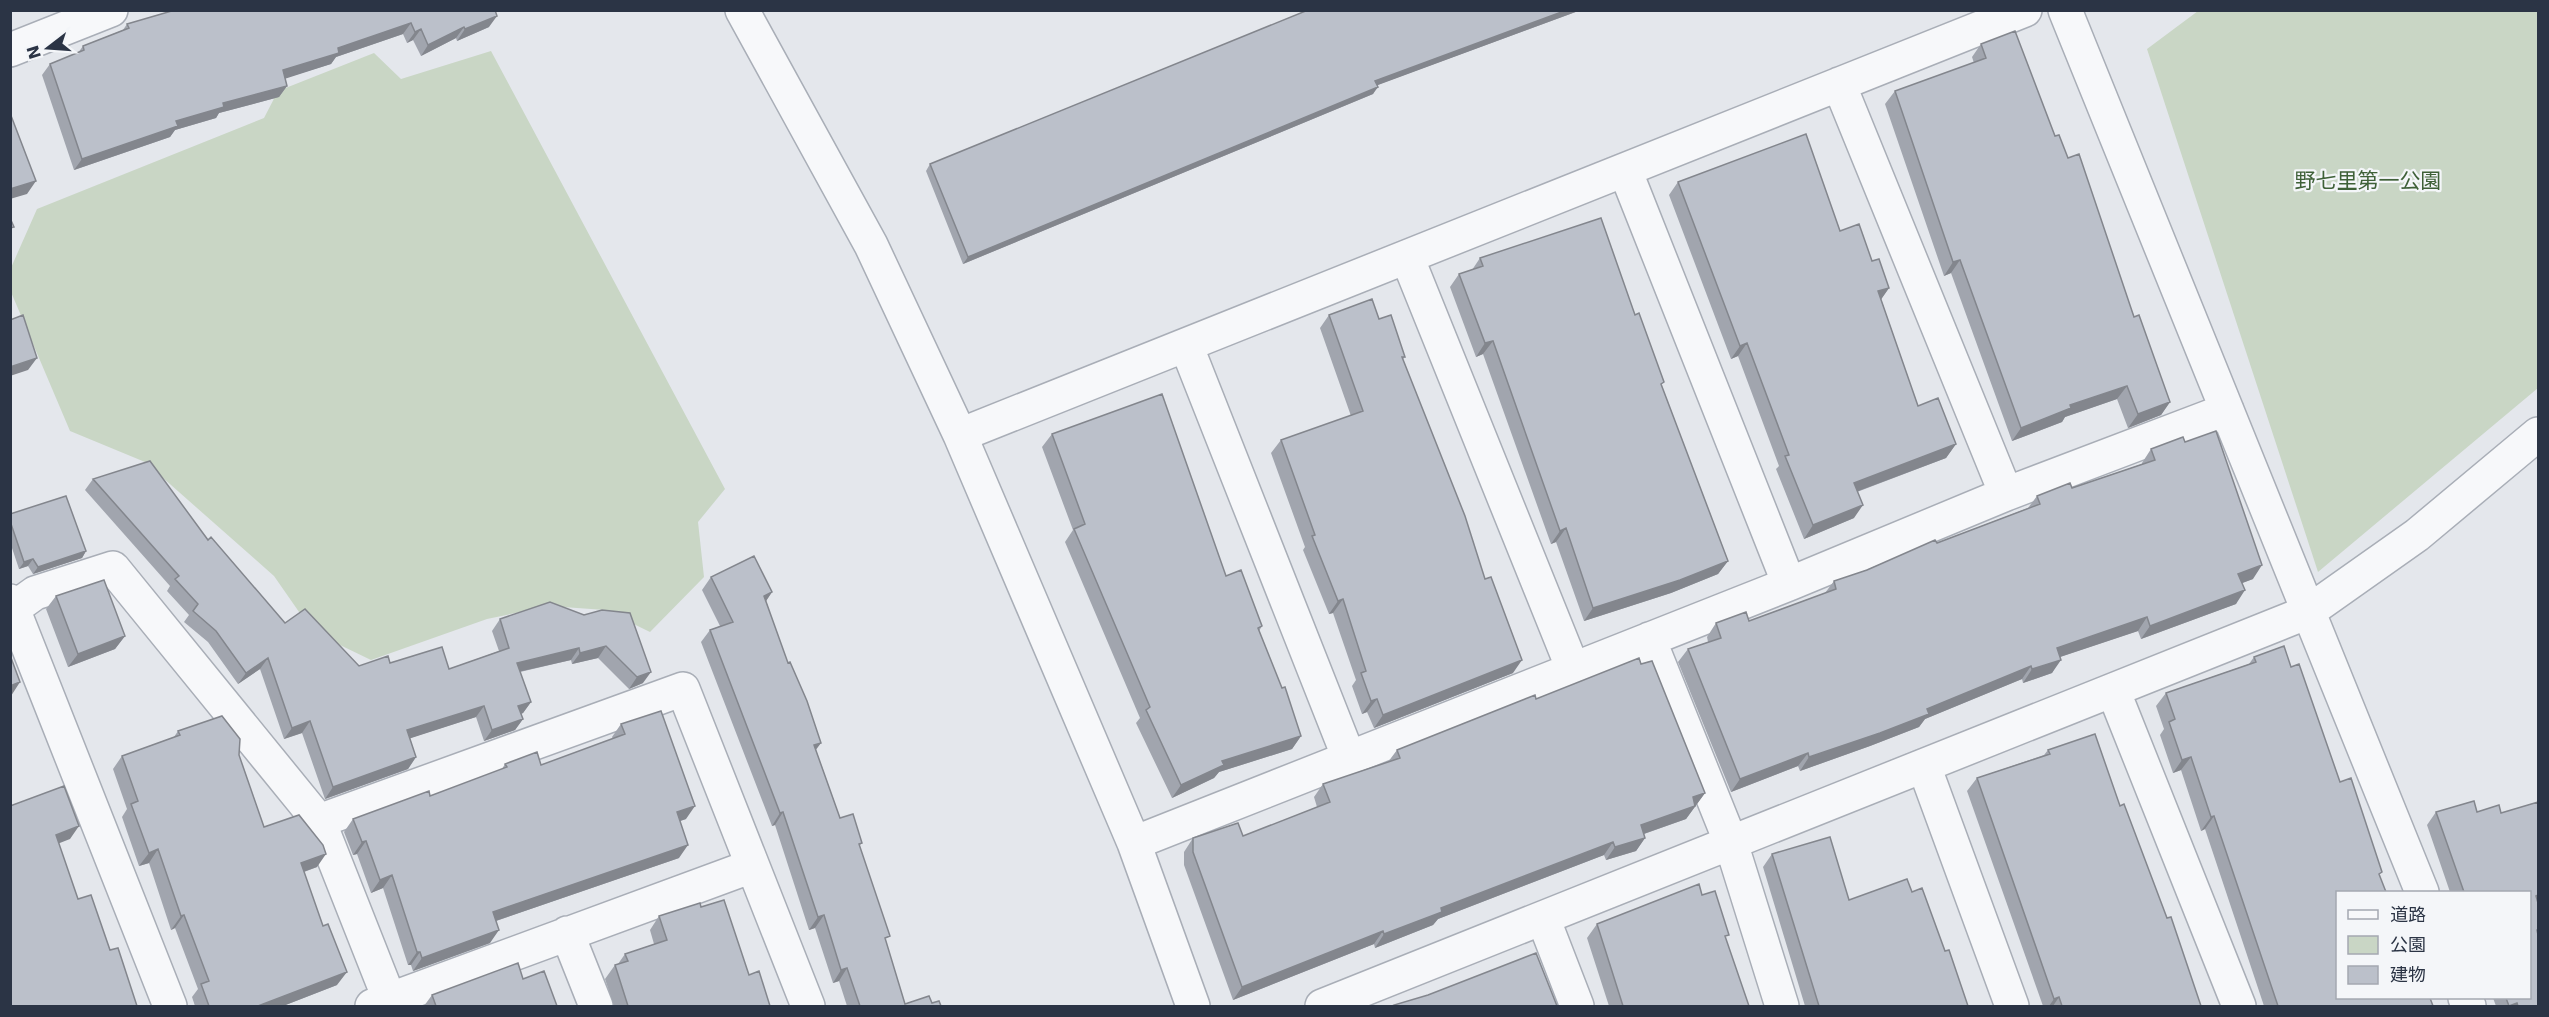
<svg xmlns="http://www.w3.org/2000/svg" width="2549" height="1017" font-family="'DejaVu Sans','Noto Sans JP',sans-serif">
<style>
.green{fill:#c9d6c5}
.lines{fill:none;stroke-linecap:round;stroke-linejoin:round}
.minor-casing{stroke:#a9aeb7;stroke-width:36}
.minor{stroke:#f7f8fa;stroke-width:33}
.wall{fill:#a1a5ae}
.shaded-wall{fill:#83868d}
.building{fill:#bbc0ca;stroke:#83868d;stroke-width:1.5}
.labels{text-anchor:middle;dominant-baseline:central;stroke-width:4.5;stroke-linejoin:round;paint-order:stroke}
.park-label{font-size:21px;fill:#3f6138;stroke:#f4f6f9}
</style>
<rect width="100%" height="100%" fill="#e4e7ec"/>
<path class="green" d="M2198,11H2538V388L2318,572L2147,49Z
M491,51L725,489L698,522L704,577L650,632L605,610L549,606L487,619L371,660L313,632L274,576L145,462L70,431L11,292L10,270L37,209L264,118L278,91L374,53L401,79Z"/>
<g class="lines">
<g class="minor-casing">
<path id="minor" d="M742,10L871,245L960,435L1134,843L1193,1006
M2065,10L2422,892
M10,50L111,10
M1839,84L2006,494
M1625,170L1789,584
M1407,257L1573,669
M1186,345L1349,758
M960,435L2025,10
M10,601L170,1006
M10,611L35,593L113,568L319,821L683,689L808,1006
M1649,639L1731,843L1782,1006
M2113,690L2239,1006
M1924,766L2012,1006
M319,821L392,1006
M1134,843L1789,584L2006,494L2227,410
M1543,918L1577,1006
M567,933L596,1006
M2465,998L2469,1006
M372,1006L752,866
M1322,1006L2308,612L2417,535L2538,434"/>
</g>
<use href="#minor" class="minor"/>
</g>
<path class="wall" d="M175,10L489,27L457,41L456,38L421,56L413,40L407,43L403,34L336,57L331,64L285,78L287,86L279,97L219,113L216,118L175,130L170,137L74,170L42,75L50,64L78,53L83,46L123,30L127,24Z
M1308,10H1581L1377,85L1373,94L963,264L926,171L930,164Z
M1981,44L2055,136L2068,158L2170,402L2161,415L2128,428L2117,399L2065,417L2062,422L2012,441L1951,273L1944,276L1885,104L1895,91L1974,63L1972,57Z
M1678,182L1840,231L1872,261L1889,288L1881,299L1918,406L1956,444L1946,458L1857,492L1854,518L1804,539L1776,469L1779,466L1738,356L1731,359L1669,195Z
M1480,258L1635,315L1728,561L1718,574L1671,593L1584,621L1556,542L1551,544L1483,354L1476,357L1450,287L1459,274L1472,270Z
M1329,315L1379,319L1405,357L1403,359L1513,673L1374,728L1367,712L1362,714L1352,686L1356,680L1333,613L1329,614L1303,550L1305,547L1271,453L1281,440L1351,416L1320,328Z
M1052,434L1226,576L1262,626L1259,631L1301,736L1292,749L1219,772L1214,778L1172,798L1136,723L1140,718L1065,542L1073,530L1042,447Z
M2185,442L2253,579L2242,583L2236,604L2141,639L2138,631L2060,657L2052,673L2023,683L2022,679L1925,719L1919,727L1870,746L1800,771L1798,766L1731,792L1678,662L1688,649L1708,642L1707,637L1716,623L1749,621L1825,593L1834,581L1867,570L2028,508L2037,496L2072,488L2142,464V463L2151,449Z
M93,479L208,540L285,623L359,666L390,663L449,669L499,651L492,631L500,619L584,615L643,683L629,689L598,658L572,664L571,660L520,672L531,702L523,713L521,714L523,719L515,730L484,741L476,717L410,738L416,757L408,769L325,799L302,733L284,739L260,669L238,684L208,642L184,622L189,615L167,591L170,586L85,490Z
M10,514L86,551L82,558L33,574L28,566L19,569L10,542Z
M711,577L772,592L766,601L816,750L840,818L862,843L859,846L886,942L905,1004L932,1003L941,1006H847L839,981L833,983L815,928L809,930L775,825L772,826L701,642L710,630L720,626L702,590Z
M56,596L125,636L115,649L68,667L46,609Z
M2254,657L2291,667L2340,782L2433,1006H2264L2205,829L2201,831L2181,770L2173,773L2160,735L2164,729L2156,706L2166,693L2249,664Z
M1641,664L1705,793L1686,819L1644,834L1645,838L1636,851L1606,860L1604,855L1438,919L1433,925L1375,948L1374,944L1233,1000L1184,865V852L1193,838L1243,836L1317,807L1314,797L1323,784L1388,762L1397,750L1536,699Z
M621,724L686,819L680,821L679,858L496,921L490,943L413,971L411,965H408L383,888L371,893L357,854L353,855L344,832L353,819L430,796L502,769L505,764L541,765L613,739L612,737Z
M178,731L239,755L264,827L317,867L304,872L337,985L283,1006H195L192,997L198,989L175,928L171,930L149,863L139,866L122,817L127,809L113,769L122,756L174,737Z
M2048,750L2120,806L2167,918L2201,1006H2043L1967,791L1977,778L2044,755Z
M2474,801L2477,812L2499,805L2501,813L2538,802V1006H2496L2493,998H2529V892H2450L2427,825L2436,812Z
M1772,854L1849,900L1912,892L1945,951L1968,1006H1805L1763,867Z
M1702,895L1726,940L1749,1006H1609L1587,938L1597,924Z
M701,907L770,1006H614L605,979L615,965L618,964L625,954L654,944L650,930L659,916Z
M523,979L557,1006H424L432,995Z"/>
<path class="shaded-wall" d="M1567,10H1581L1370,88L1375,81Z
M497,16L489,27L457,41L465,29Z
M411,23L403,34L336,57L331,64L275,82L283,70L338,48Z
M464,27L456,38L421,56L428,45Z
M421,29L413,40L407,43L415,32Z
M287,86L279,97L219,113L216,118L175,130L170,137L74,170L82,159L176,121L223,103Z
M1378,87L1373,94L963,264L968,257Z
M36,181L27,194L10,199V189Z
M1960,260L1951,273L1944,276L1953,262Z
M1889,288L1880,301L1878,291Z
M1493,341L1483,354L1476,357L1485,343Z
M1747,343L1738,356L1731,359L1740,346Z
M37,358L28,370L10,376V367Z
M2127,386L2117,399L2065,417L2062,422L2012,441L2021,428L2070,405Z
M2170,402L2161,415L2128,428L2138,414Z
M1956,444L1946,458L1845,496L1854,483Z
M1863,505L1854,518L1804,539L1813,525Z
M1566,528L1556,542L1551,544L1560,531Z
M86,551L82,558L33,574L38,567Z
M33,559L28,566L19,569L24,562Z
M1728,561L1718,574L1671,593L1584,621L1593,608Z
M2262,565L2253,579L2229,588L2238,574Z
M2245,590L2236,604L2141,639L2150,626Z
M772,592L764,604V596Z
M1343,599L1333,613L1329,614L1338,601Z
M2147,617L2138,631L2048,661L2057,648Z
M125,636L115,649L68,667L78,654Z
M606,646L598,658L572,664L580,653Z
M579,648L571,660L509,674L517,663Z
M268,658L260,669L238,684L246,673Z
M1522,660L1513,673L1374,728L1383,715Z
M2061,660L2052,673L2023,683L2032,669Z
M2031,666L2022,679L1925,719L1919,727L1870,746L1800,771L1809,757Z
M651,672L643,683L629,689L637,677Z
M20,682L11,696H10V686Z
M1377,699L1367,712L1362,714L1371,701Z
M531,702L523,713L510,718L518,706Z
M484,706L476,717L399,742L407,730Z
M523,719L515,730L484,741L492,730Z
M310,721L302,733L284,739L292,728Z
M1301,736L1292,749L1219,772L1214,778L1172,798L1181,785L1222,761Z
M821,743L812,755L814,745Z
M1808,753L1798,766L1731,792L1740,779Z
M416,757L408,769L325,799L333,787Z
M2191,757L2181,770L2173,773L2182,760Z
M1705,793L1686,819L1632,838L1641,825L1693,797Z
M695,806L686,819L668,825L677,812Z
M783,812L775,825L772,826L780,813Z
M2214,816L2205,829L2201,831L2211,817Z
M79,826L70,839L47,848L56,835Z
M1645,838L1636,851L1606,860L1615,847Z
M366,841L357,854L353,855L362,842Z
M1613,842L1604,855L1438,919L1433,925L1375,948L1384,934L1441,908Z
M688,845L679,858L484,925L493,912Z
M158,849L149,863L139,866L149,853Z
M326,854L317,867L292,876L301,863Z
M392,875L383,888L371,893L380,880Z
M184,915L175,928L171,930L181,916Z
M824,915L815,928L809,930L818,917Z
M499,930L490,943L413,971L422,958Z
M1383,931L1374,944L1233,1000L1242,987Z
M417,952H420L411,965H408Z
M847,968L839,981L833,983L841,970Z
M347,972L337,985L283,1006H258Z
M2059,997L2053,1006H2049L2054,999Z"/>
<path class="building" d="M175,10H495L497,16L465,29L464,27L428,45L421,29L415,32L411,23L338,48L339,53L283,70L287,86L223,103L224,107L176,121L178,126L82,159L50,64L84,50L83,46L129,28L127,24Z
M1308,10H1567L1375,81L1378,87L968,257L930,164Z
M2015,31L2055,136L2059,135L2068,158L2079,154L2134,317L2139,315L2170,402L2138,414L2127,386L2070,405L2071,408L2021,428L1960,260L1953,262L1895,91L1986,58L1981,44Z
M10,113L36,181L10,189Z
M1806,134L1840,231L1859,224L1872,261L1879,259L1889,288L1878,291L1918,406L1938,398L1956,444L1854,483L1863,505L1813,525L1785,456L1789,455L1747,343L1740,346L1678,182Z
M10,218L14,227L10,228Z
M1601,218L1635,315L1639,313L1664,382L1661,384L1728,561L1680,580L1593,608L1566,528L1560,531L1493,341L1485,343L1459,274L1483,266L1480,258Z
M1372,299L1379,319L1391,315L1405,357H1402L1465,516L1485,579L1491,577L1522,660L1383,715L1377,699L1371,701L1361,673L1366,671L1343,599L1338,601L1312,536L1315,535L1281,440L1363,411L1329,315Z
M23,315L37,358L10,367V320Z
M1162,394L1226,576L1241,570L1262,626L1258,628L1282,688L1285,687L1301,736L1222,761L1224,765L1181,785L1146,710L1150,707L1074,529L1085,524L1052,434Z
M2216,431L2262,565L2238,574L2245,590L2150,626L2147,617L2057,648L2061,660L2032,669L2031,666L1927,709L1929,714L1880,733L1809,757L1808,753L1740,779L1688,649L1721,638L1716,623L1746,612L1749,621L1836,589L1834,581L1867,570L1935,540L1937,543L2040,504L2037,496L2070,483L2072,488L2155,460L2151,449L2183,437L2185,442Z
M150,461L208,540L211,537L285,623L305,609L359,666L388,656L390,663L442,647L449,669L509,648L500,619L550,602L584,615L602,610L630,613L651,672L637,677L606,646L580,653L579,648L517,663L531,702L518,706L523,719L492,730L484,706L407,730L416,757L333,787L310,721L292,728L268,658L246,673L216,631L193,611L198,604L175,579L179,576L93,479Z
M66,496L86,551L38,567L33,559L24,562L10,521V514Z
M754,556L772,592L764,596L788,663L790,662L807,701L821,743L814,745L840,818L853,814L862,843L859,844L890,936L885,938L905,1004L929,996L932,1003L939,1001L941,1006H860L847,968L841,970L824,915L818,917L783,812L780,813L710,630L733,622L711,577Z
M104,580L125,636L78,654L56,596Z
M2284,646L2291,667L2299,664L2340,782L2351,778L2382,872L2379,874L2386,892H2337V998H2430L2433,1006H2278L2214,816L2211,817L2191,757L2182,760L2169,722L2175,719L2166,693L2256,662L2254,657Z
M10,655L20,682L10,686Z
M1639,658L1641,664L1652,661L1705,793L1693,797L1695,806L1641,825L1645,838L1615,847L1613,842L1441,908L1442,912L1384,934L1383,931L1242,987L1193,852V838L1238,823L1243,836L1330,802L1323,784L1400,758L1397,750L1535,695L1536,699Z
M661,711L695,806L677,812L688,845L493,912L499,930L422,958L420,952H417L392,875L380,880L366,841L362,842L353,819L429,791L430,796L507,767L505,764L537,752L541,765L625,734L621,724Z
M222,716L240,739L239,755L264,827L299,815L323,845L326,854L301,863L323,926L328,924L347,972L258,1006H209L201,984L209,981L184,915L181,916L158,849L149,853L131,804L138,801L122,756L180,735L178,731Z
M2095,734L2120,806L2124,804L2167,918L2171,917L2201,1006H2062L2059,997L2054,999L1977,778L2050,754L2048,750Z
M64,786L79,826L56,835L78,899L91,895L110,950L118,948L137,1006H10V806Z
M2474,801L2477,812L2499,805L2501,813L2538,802V895L2536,896L2538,903V929L2537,930L2538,935V1006H2518L2517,1003L2509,1006L2506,998H2529V892H2464L2436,812Z
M1830,837L1849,900L1907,879L1912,892L1922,888L1945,951L1949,950L1968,1006H1819L1772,854Z
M1699,884L1702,895L1715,891L1729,935L1725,936L1749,1006H1623L1597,924Z
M724,900L749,975L759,971L770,1006H628L615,965L628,961L625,954L667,940L659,916L700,903L701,907Z
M1536,953L1557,1006H1395L1394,1005L1428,995Z
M518,963L523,979L544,971L557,1006H436L432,995Z"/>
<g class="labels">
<g class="park-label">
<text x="2368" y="181">野七里第一公園</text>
</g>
</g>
<rect width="2549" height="1017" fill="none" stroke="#2b3445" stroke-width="24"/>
<rect x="2336" y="891" width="195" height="108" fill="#f4f6f9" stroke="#a4a8b1" stroke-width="1.5"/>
<rect x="2348" y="910" width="30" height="9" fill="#f7f8fa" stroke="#a4a8b1" stroke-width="1.5"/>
<text x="2390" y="921" font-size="18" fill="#2b3445">道路</text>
<rect x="2348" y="936" width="30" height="18" fill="#c9d6c5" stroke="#a4a8b1" stroke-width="1.5"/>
<text x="2390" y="951" font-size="18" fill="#2b3445">公園</text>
<rect x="2348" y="966" width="30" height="18" fill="#bbc0ca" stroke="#a4a8b1" stroke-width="1.5"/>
<text x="2390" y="981" font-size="18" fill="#2b3445">建物</text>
<g transform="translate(48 48) rotate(253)" stroke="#f4f6f9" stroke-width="4.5" paint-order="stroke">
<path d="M0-4.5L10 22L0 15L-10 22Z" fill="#2b3445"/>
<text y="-9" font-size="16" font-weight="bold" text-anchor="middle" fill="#2b3445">N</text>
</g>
</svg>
